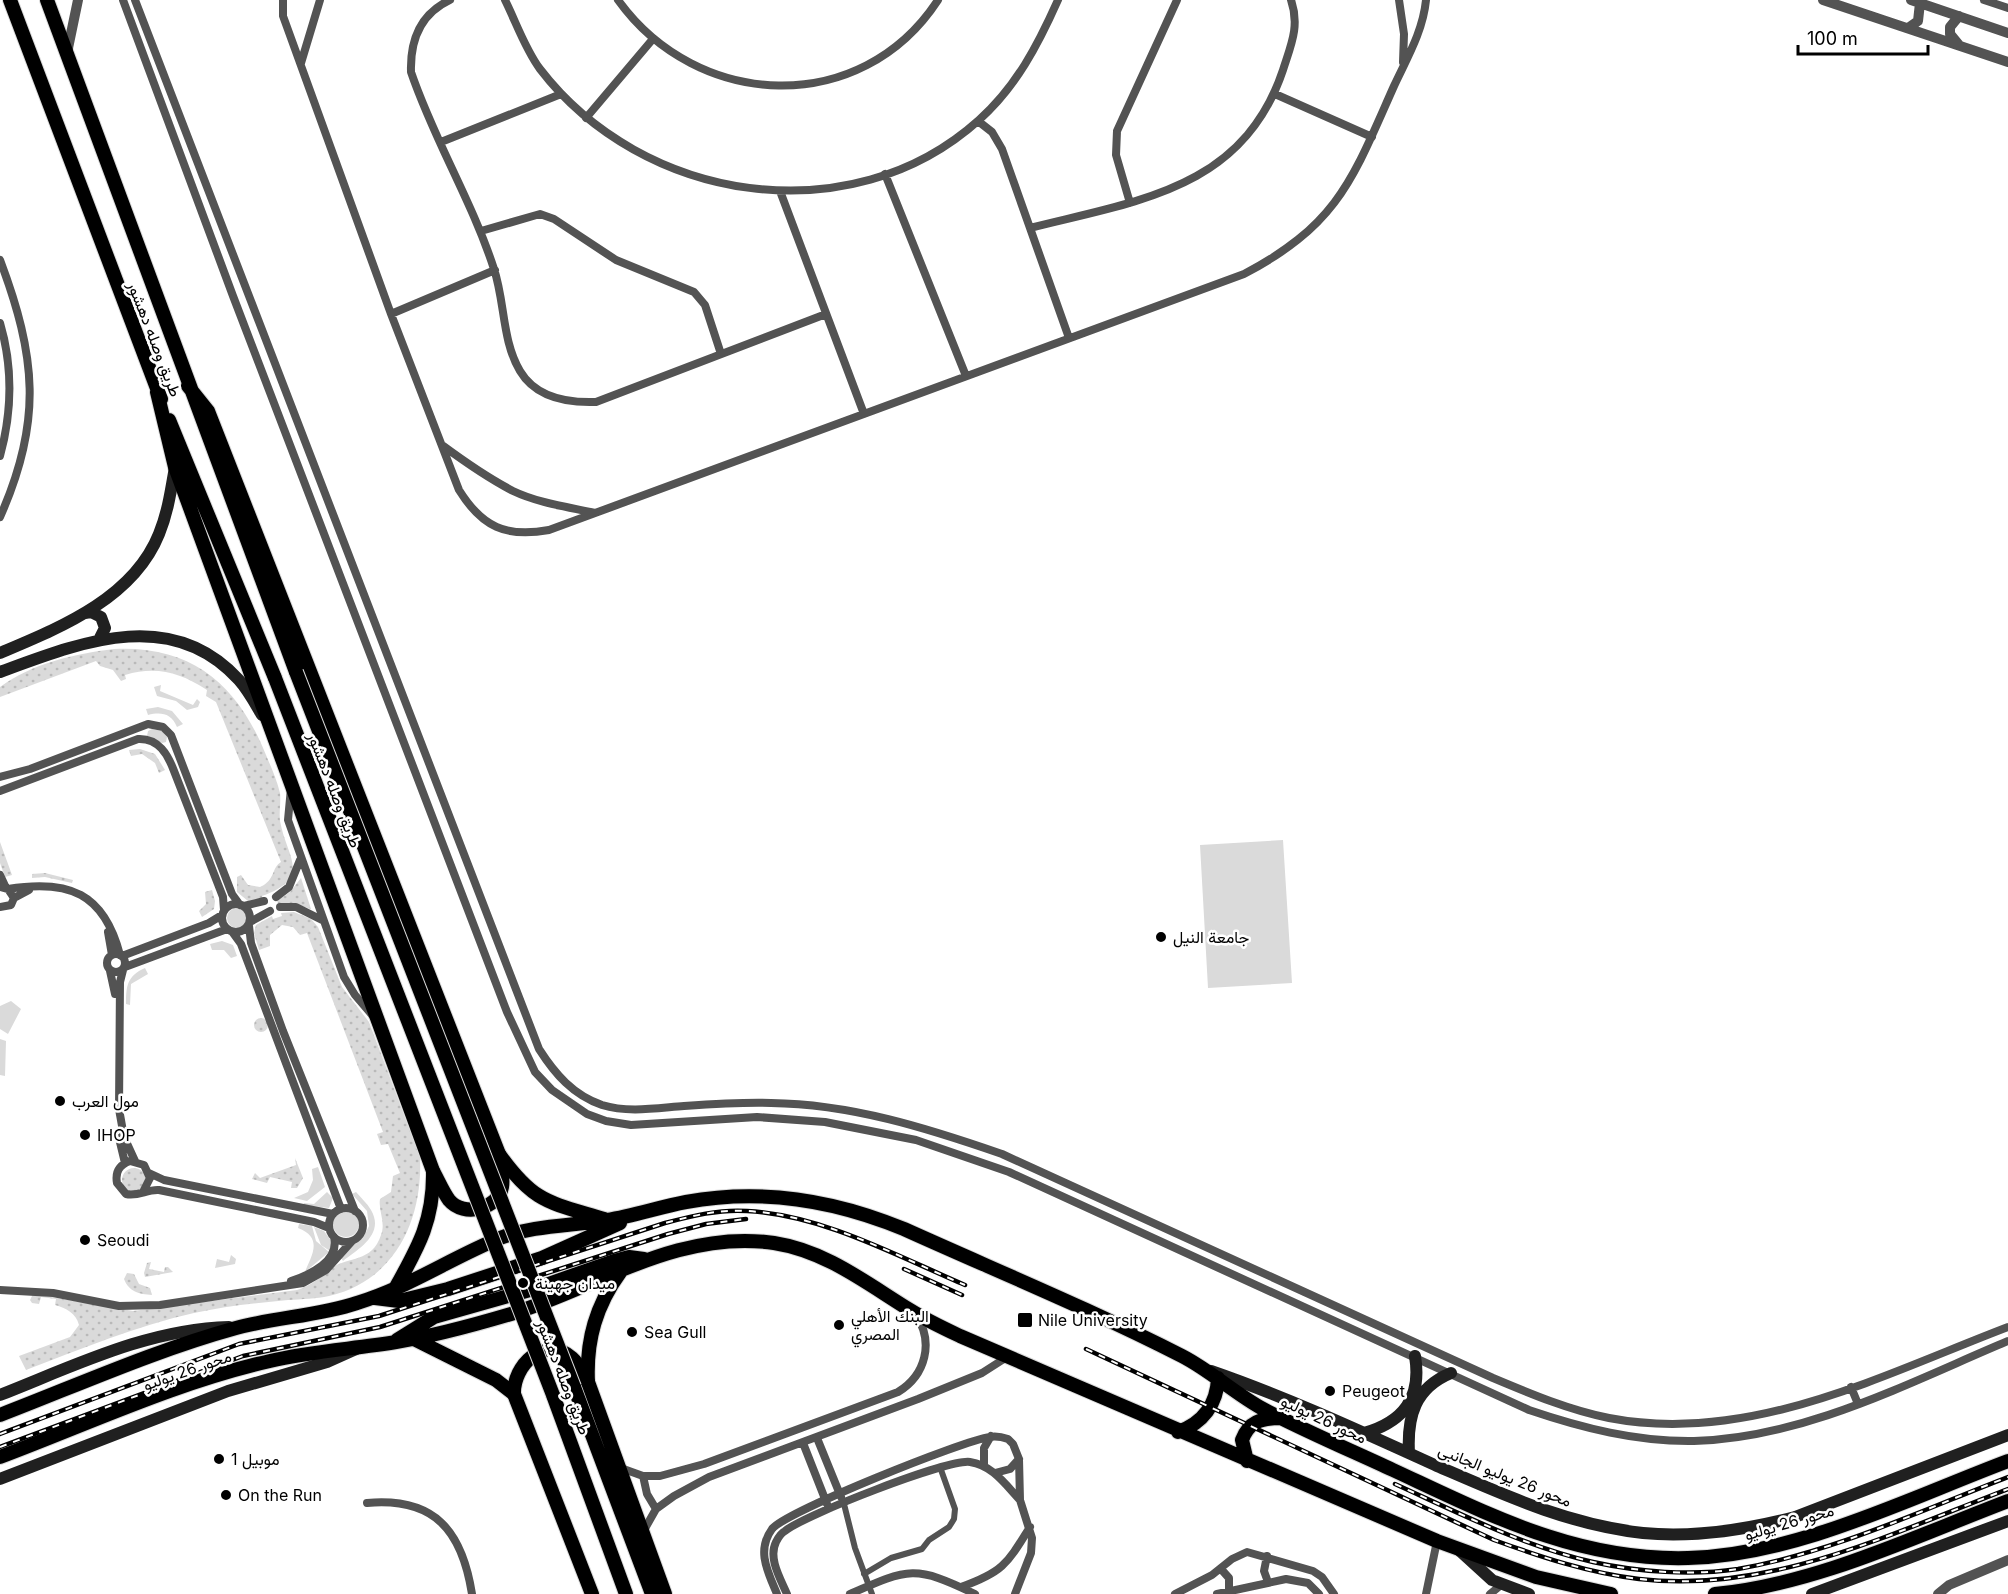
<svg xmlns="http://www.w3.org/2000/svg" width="2008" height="1594" font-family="Inter,Vazirmatn,sans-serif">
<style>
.grass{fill:url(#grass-dots)}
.garden{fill:#dadada}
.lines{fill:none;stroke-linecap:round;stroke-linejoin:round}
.primary-casing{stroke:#dbdbdb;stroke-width:16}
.trunk-casing{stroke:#dbdbdb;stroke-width:16}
.pedestrian{stroke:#535353;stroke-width:6}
.minor{stroke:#535353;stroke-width:8}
.tertiary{stroke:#535353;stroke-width:10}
.secondary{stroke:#202020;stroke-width:12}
.primary{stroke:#000;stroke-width:14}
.trunk{stroke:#000;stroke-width:14}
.rail-casing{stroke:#000;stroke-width:4.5}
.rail{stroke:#fff;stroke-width:2;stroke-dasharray:7;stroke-linecap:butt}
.primary-bridge-casing{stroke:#dbdbdb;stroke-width:16;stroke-linecap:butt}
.primary-bridge{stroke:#000;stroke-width:14}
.poi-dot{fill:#000;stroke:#fff;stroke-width:2}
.labels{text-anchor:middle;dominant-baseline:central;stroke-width:5;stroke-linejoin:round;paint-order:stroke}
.street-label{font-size:16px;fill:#000;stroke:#fff}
.poi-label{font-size:16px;fill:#000;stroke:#fff;text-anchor:start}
</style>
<defs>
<pattern id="grass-dots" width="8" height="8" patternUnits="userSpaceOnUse" patternTransform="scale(1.5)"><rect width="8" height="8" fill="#dadada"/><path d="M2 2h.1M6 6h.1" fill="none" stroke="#b9b9b9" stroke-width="1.8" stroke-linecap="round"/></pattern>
</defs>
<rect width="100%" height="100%" fill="#fff"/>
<path class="grass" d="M114,649C192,645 238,685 266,755C271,767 277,780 280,793C281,802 279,811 280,821C287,859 313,877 262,896L263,899L248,901L237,892V877L241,875L248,885L260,887C276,880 271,868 281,862L216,702L206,696L207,690C179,672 156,666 125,675L126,679L121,681L113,670L100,666L96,661L0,697V687C33,663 74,654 114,649Z
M140,749L155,754L165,770L159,773L155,763L142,754L131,756L129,750Z
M0,842L12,875L5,877L0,863Z
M45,873L73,880L72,883L45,877L32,878V874Z
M301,878L311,909L292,903L279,905L277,901L290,892Z
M212,890L215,901L214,909L202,917L199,911L206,904L205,892Z
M294,912L311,919L318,927L342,987L369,1022L420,1157C423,1220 395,1281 329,1296C316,1299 302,1299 288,1300C256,1303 225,1306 194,1313C136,1326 81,1349 26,1370L19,1356L70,1337L79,1325C76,1313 66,1308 55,1305L56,1299L41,1297L39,1304L32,1303L30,1300L33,1294L133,1311L297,1290C312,1285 320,1278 332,1268C348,1256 372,1263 381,1235C386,1222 378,1211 380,1199L391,1192L393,1176L400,1173L388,1144L381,1145L377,1134L383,1132L307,933L300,935L293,927L282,925L270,935V946L259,950L254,933L256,925L272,916L273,919L282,916L281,913Z
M254 1025a7 7 0 1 1 14 0a7 7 0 1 1-14 0Z
M295,1158L303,1178L297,1188H291L292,1182L270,1177L267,1183L252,1179L255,1173L260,1178L296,1165Z
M122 1180a12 12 0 1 1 24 0a12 12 0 1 1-24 0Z
M151,1262L149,1269L164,1272L165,1267H168L173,1272L145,1277L144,1273L147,1263Z
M127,1273L134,1274L139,1284L150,1288L152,1295C139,1294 129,1292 124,1279Z"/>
<path class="garden" d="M161,685L160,691L193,705L197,699L200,702L198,707L187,710L176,701L157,696L154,687Z
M158,707L172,711L183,724L177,727C171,713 161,712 148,715L146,709Z
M152,729L162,731L167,737L166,742L162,743L147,736L148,731Z
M1283,840L1292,983L1208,988L1200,845Z
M227 918a10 10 0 1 1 20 0a10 10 0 1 1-20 0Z
M222,941L233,945L237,956L231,958L224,950H212L210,944Z
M145,968L148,974L131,984L130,1005L126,1004C126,986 127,976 145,968Z
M11,1001L21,1009L8,1034L0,1029V1006Z
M0,1039L6,1041L5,1076L0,1075Z
M318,1167L325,1187L307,1201L294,1198L308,1192L313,1180L312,1169Z
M327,1192L333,1198L329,1208L303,1205L304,1203L314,1204Z
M356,1192C361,1198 367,1203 371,1210C385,1234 359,1249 343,1261L341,1258L349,1246L363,1238L369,1226L367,1211L352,1194Z
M333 1224a13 13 0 1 1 26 0a13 13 0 1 1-26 0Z
M299,1224L312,1226L316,1241L329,1252L305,1272C310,1258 325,1238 298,1228Z
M314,1227L324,1231L332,1242L330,1251L321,1245Z
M231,1255L236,1259L235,1264L215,1268L217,1259L229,1262Z"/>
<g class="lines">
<g class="primary-casing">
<path id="primary" d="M10,0L161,399
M47,0L296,672
M157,392L175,467L433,1171C438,1180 443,1192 449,1200C464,1218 498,1209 502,1187C504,1177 500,1164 499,1154L208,411L188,386
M169,420L275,678
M574,1387L652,1594
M553,1395L626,1594
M592,1594L514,1394C513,1366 544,1334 572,1358C579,1364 583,1374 588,1382L665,1594"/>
</g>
<g class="trunk-casing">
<path id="trunk" d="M499,1154C534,1203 548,1202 604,1219
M396,1287C419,1246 434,1219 433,1171
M375,1298L399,1301L448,1289L542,1258L620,1223
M414,1339L496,1380L514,1394
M397,1340L434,1317L537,1288L614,1261L629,1257L644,1259
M588,1382C586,1340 596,1305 621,1271
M0,1415C78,1385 156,1350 236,1328C276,1317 318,1316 357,1303C407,1288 451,1258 500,1238C534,1225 571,1226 607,1220C634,1216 659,1207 686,1202C761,1188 834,1200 904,1229C997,1271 1092,1310 1182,1356C1211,1371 1234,1393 1263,1409C1305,1431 1350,1450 1393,1470C1490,1515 1577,1561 1688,1558C1797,1555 1907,1499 2008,1461
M1178,1432C1203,1423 1217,1404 1218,1378
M0,1457C88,1424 177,1382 270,1361C311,1351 354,1349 396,1342C434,1336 474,1325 511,1314C598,1287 678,1229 774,1243C826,1251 866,1283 910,1310C926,1320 943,1328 960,1336L1437,1541L1536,1577L1611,1594
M1247,1461L1242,1440C1249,1421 1261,1419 1279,1418
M1715,1594C1817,1584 1913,1537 2008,1501"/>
</g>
<path class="pedestrian" d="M844,1504L855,1548L872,1594
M864,1574L891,1558L922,1549L929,1540L949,1527L954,1519L955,1509L940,1467"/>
<path class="minor" d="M123,0L233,296L507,1012L535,1072L552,1090L587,1114L606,1121L631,1125L757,1117L825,1122L916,1140L1009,1172L1529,1410C1582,1428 1637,1442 1694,1441C1804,1438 1908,1383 2008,1341
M135,0L539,1049C555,1074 573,1095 602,1105C628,1113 657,1108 684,1106C713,1104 742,1102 771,1103C851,1104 927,1128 1002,1154L1493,1378C1531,1394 1569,1410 1609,1418C1749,1445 1882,1375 2008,1327
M283,0V16L391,314L459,490C482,527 506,538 549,530L1244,274C1339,224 1353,178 1394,86C1407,58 1423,31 1426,0
M450,0C420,14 410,40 411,72C434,140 472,201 494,269C505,302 502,341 520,371C536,398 568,403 596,402L826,314
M505,0C516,22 525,49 540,69C642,202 850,236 979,120C1016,87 1038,45 1058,0
M618,0C697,110 861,118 938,0
M1399,0L1404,34L1403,62
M1984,0L2008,8
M301,63L320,0
M1275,94L1372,137
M586,118L652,40
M978,121L992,132L1002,149L1069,338
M441,142L561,94
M885,174L966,376
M780,191L864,414
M1130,203L1116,155L1117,131L1177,0
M1030,228C1136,201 1243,190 1283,70C1291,45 1300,26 1291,0
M481,231L540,214L554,219L616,260L694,292L705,305L721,354
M0,260C36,356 43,421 0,517
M391,314L495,270
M0,323C13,367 12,412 0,456
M442,445C465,462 488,478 513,491C538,503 568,507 595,513
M0,777L30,769L148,724L163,727L171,735L232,894L240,905
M291,788L288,820L344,977L355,995L373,1016
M0,791L138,739C159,738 168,755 174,771L223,897L224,910
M0,875L6,888
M0,887L8,889L14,898L11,905L0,907
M8,889C69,879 104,893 120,955
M276,897L289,887L300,860
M14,898L29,890
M222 918a14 14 0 1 1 28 0a14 14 0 1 1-28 0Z
M244,906L264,901
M280,907H296L322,920
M250,922L270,911
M249,926L251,943L283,1031L355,1211
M108,932L112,955
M233,933L241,944L341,1209
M107 963a9 9 0 1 1 18 0a9 9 0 1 1-18 0Z
M122,956L209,923L222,915
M125,967L227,929
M123,970L120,982L119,1109L124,1137L135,1161
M110,971L115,994
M119,1138L125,1163
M149,1173L164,1180L333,1214
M144,1190L150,1178L144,1165L130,1161C119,1165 115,1172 117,1183L126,1194C138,1197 147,1189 159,1190L314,1222L329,1228
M329 1225a17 17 0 1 1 34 0a17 17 0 1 1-34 0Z
M291,1281C310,1275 340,1261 334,1237
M0,1290L53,1293L119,1306L160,1305L303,1283L326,1270L352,1241
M1851,1387L1858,1404
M817,1438L841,1497
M803,1443L827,1504
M984,1466V1448L991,1436
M618,1467L643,1476H660L704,1464L898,1392C926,1375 934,1342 916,1315
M995,1473L1010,1469L1019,1459
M643,1476L647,1494L656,1509
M367,1503C435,1497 462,1531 472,1594
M643,1532L656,1509L674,1496L709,1477L918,1399L982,1373L1007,1357
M1267,1556L1264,1571L1268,1582
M1221,1569L1229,1578V1592
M961,1587C1003,1572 1007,1564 1030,1527
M777,1594C768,1572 756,1551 772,1529C785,1512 964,1440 990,1437C996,1436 1002,1437 1008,1439L1013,1444L1019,1459L1020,1500L1032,1538L1031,1553L1015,1594
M787,1594C780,1578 768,1558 776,1542C778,1538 781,1533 785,1531C804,1515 948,1459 970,1462C992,1465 1005,1484 1020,1500
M850,1594C909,1568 915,1565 975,1594
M1175,1594L1212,1575L1232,1559L1247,1552L1313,1571L1322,1577L1334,1594
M1217,1594L1286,1579L1308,1583L1319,1594
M1426,1594L1437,1541
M1490,1594L1501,1585"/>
<path class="tertiary" d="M1823,0L2008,62
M1911,0L2008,33
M1959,16L1950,27V34L1959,45
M1908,28L1918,21L1920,3
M67,53L78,0
M1938,1594L1949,1585L2008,1560"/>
<path class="secondary" d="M85,613L91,612L101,617L105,628L100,638
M0,653C59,628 133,599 159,534C168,512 171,490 175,467
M0,672C79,643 171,605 239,680C248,690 255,703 262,715
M1211,1371C1289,1398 1362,1432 1437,1466C1504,1495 1569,1525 1643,1533C1695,1538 1745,1530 1795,1517L2008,1435
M0,1395C74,1366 148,1329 229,1327
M1364,1433C1403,1422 1422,1398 1415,1356
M1409,1453C1407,1416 1415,1388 1451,1373
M0,1479L228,1391L327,1362L356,1349
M1458,1549L1492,1580L1529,1594
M1812,1594L2008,1521"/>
<use href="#primary" class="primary"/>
<use href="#trunk" class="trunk"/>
<g class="rail-casing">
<path id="rail" d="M904,1269L962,1295
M1086,1349L1494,1540C1541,1557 1589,1573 1639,1579C1769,1594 1890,1534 2008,1489
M0,1434L239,1344L379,1316L665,1223C692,1216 719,1209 747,1211C823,1215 897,1256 965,1285
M0,1447L243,1356L380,1327L668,1234L706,1224L746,1219
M1395,1484C1459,1513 1523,1546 1593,1562C1638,1572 1691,1576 1738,1569C1831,1553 1920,1511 2008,1477"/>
</g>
<use href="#rail" class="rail"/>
<g class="primary-bridge-casing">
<path id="primary-bridge" d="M296,672L574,1387
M275,678L553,1395"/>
</g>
<use href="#primary-bridge" class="primary-bridge"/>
</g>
<g class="poi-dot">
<circle cx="1161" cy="937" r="6"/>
<circle cx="60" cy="1101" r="6"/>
<circle cx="85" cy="1135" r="6"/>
<circle cx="85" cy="1240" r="6"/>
<circle cx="523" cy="1283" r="6"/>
<rect x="1017" y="1312" width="16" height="16" rx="3"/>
<circle cx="839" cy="1325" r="6"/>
<circle cx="632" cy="1332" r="6"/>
<circle cx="1330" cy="1391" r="6"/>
<circle cx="219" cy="1459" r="6"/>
<circle cx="226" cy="1495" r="6"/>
</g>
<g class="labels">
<g class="street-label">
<text transform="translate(155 339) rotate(69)">طريق وصله دهشور</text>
<text transform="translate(335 790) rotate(69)">طريق وصله دهشور</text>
<text transform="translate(187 1370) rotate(-19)">محور 26 يوليو</text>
<text transform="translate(564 1377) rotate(69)">طريق وصله دهشور</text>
<text transform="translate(1324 1419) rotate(25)">محور 26 يوليو</text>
<text transform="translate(1505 1475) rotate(22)">محور 26 يوليو الجانبى</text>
<text transform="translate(1789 1522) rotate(-16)">محور 26 يوليو</text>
</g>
<g class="poi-label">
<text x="1173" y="937">جامعة النيل</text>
<text x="72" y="1101">مول العرب</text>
<text x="97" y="1135">IHOP</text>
<text x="97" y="1240">Seoudi</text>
<text x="535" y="1283">ميدان جهينة</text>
<text x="851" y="1316">البنك الأهلي<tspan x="851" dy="18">المصري</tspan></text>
<text x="1038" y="1320">Nile University</text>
<text x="644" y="1332">Sea Gull</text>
<text x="1342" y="1391">Peugeot</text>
<text x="231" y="1459">موبيل 1</text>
<text x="238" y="1495">On the Run</text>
</g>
</g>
<path d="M1798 45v9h130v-9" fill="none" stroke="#000000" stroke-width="3"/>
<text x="1807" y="45" font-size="18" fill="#000000" stroke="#ffffff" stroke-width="4.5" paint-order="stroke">100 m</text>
</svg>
